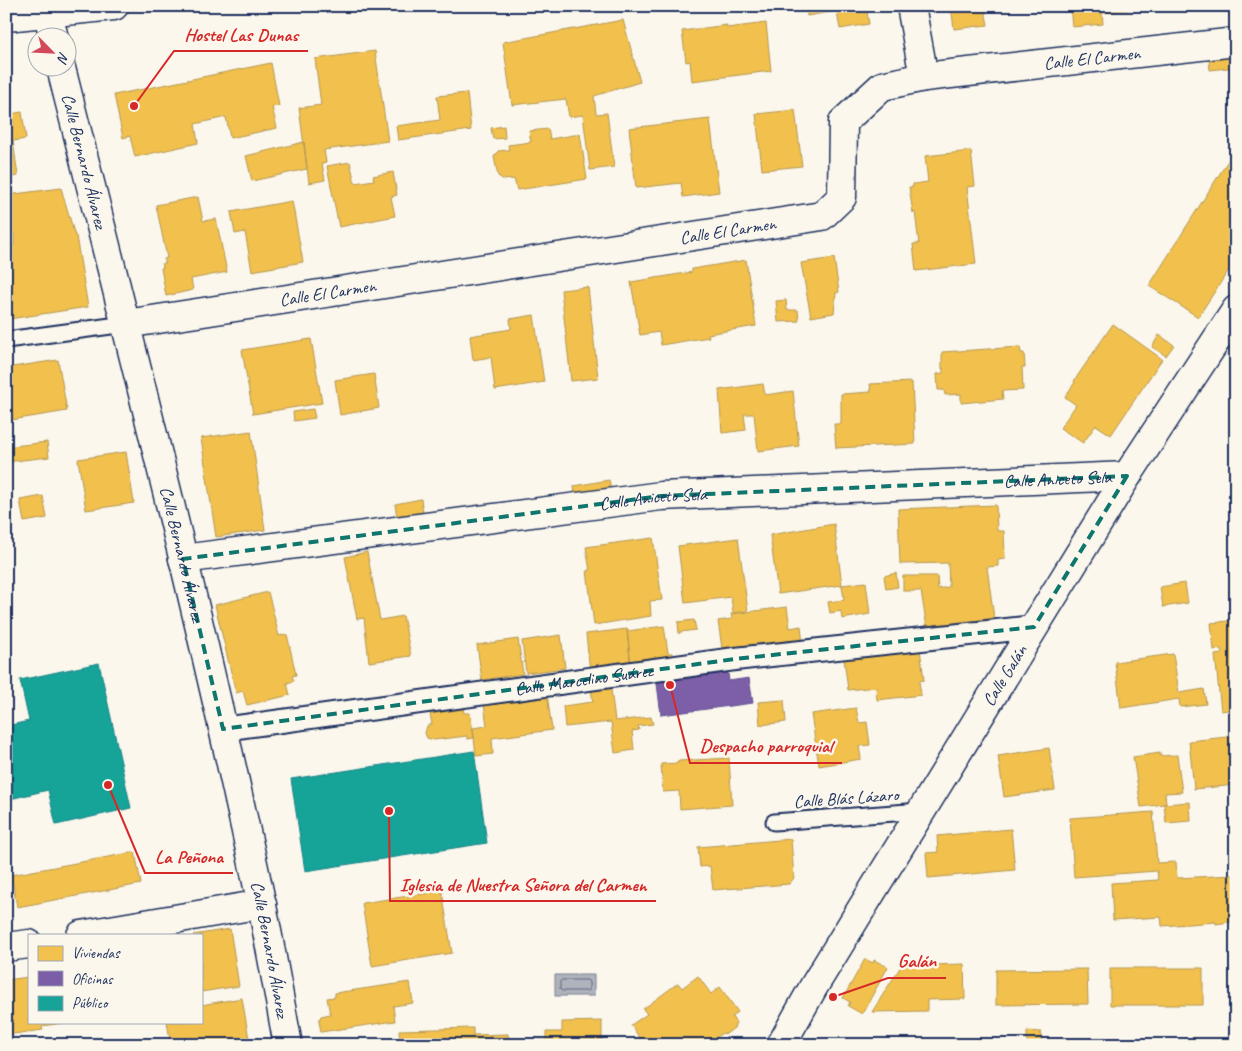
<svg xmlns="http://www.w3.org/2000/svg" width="1242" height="1051" font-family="Caveat,sans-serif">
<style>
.water{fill:#afb3bb;stroke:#747e96}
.homes{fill:#f2c14e;stroke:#b29553}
.offices{fill:#7b5ea7;stroke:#5e5091}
.public{fill:#17a398;stroke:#188087}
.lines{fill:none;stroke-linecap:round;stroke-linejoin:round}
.shore{stroke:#566483;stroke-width:1}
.service-casing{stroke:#1b2f5e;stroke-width:19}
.pedestrian-casing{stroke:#1b2f5e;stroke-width:26}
.minor-casing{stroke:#1b2f5e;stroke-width:31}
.service{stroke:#fbf7ec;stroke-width:15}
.pedestrian{stroke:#fbf7ec;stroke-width:22}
.minor{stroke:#fbf7ec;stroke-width:28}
.marked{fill:none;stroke:#0f766e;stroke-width:4;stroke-dasharray:10 6;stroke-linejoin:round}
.labels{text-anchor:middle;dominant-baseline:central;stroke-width:5;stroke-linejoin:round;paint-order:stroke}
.street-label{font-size:18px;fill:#1b2f5e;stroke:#fbf7ec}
.leader{fill:none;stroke:#d62828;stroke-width:2}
.callout-dot{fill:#d62828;stroke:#fbf7ec;stroke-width:2}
.callout-label{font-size:19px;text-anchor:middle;font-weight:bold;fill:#d62828;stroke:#fbf7ec;stroke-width:5;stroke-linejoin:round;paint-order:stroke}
</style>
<rect width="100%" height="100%" fill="#fbf7ec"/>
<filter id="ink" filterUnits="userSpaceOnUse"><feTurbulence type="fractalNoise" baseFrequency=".02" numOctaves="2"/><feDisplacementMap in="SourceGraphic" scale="10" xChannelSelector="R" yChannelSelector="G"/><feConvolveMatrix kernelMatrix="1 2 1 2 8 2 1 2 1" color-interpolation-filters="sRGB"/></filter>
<g filter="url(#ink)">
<path class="water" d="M555,975H594V996H555Z"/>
<path class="homes" d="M806,6H866L869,24L840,29L836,7L830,8L831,12L807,16Z
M951,6H1018L985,10L988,25L954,29Z
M1070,6H1137V9L1102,13L1103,24L1072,27Z
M623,20L640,82L594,96L596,114L607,113L614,167L590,170L583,115L569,117L566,99L512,105L503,42Z
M766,23L771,71L692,81L690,61L686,62L682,31L727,25V28Z
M375,51L388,141L324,150L326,162L322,163L325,180L309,183L299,108L321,105L315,59Z
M1236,56V67L1210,70L1209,59Z
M271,63L279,106L272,107L277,128L230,138L226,117L195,124L198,143L135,157L130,136L123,138L114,95Z
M467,93L471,130L398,140L396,126L440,120L437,96Z
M9,104L10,114L22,112L26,139L13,141L18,176L6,178V105Z
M795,110L802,166L762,170L756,114Z
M710,119L719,192L683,197L681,183L636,188L629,128Z
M504,126L505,138L493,139L491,128Z
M548,129L550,139L580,134L587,179L517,190L514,179L504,180L498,176L494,157L498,151L509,150L508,145L531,142L529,131Z
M304,142L307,169L252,181L246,156Z
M1236,148V259L1198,317L1149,286Z
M971,151L975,186L967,187L976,264L916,271L913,244H919L915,212L913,213L909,187H913V184L928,182L925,156Z
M350,162L355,183L374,180L373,176L393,172L397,195L391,197L395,216L339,227L327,166Z
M61,188L75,236H76L88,307L9,319L6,303V247L14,245V234L6,230V218L10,208L7,195Z
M198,197L203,221L216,219L227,272L191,279L193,290L166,296L161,268H163L162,263H166L164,259L167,258L156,205Z
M292,201L303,262L252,271L245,232L235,234L231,212Z
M834,258L839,292L836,293L834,313L811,317L801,263Z
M746,260L756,326L708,334L709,337L661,345L659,332L640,335L631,282L692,272V269Z
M588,287L598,378L571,381L561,290Z
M786,300L787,310H798L799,321L778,322L776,301Z
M534,315L544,382L495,390L491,357L473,360L470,336L511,329L510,319Z
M1113,324L1162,359L1111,435L1096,425L1083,443L1060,428L1076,405L1065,397L1075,382L1074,381Z
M1159,335L1174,345L1166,356L1152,347Z
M311,339L322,403L253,414L242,350Z
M1020,347L1021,353H1024L1025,367H1022L1023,390L1002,391L1003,399L961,403V394L945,395L944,390H938L937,374L943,373V368L942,369V352Z
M58,360L67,411L6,421V368Z
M374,374L379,408L340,415L335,380Z
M912,382L915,444L836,448L834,424H841V394L871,392L870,384Z
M763,384L765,395L793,391L799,446L758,451L754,414H744L746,430L722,433L719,390Z
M313,409L315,418L294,421L293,412Z
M251,431L265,530L216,537L201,438Z
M47,442L49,457L6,462V447Z
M126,452L134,503L86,510L78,459Z
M609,480L611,490L575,495L574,486Z
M43,496L47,518L24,522L20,500Z
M421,499L423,513L397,517L395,504Z
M996,505L997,531H1004L1005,559L998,560V566L987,567L994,618L927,628L921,591H903V576H937L938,589L949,587L948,563L900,564L898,509Z
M834,524L842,585L778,594L770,535Z
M653,538L662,600L650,601L651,616L594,625L587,571H590L586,547Z
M738,538L748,611L733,613L731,597L685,603L678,546Z
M367,552L380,620L403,616L411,656L369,662L364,618L357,619L345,557Z
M896,573L898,587L886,589L884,576Z
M866,582L870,614L842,619L841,611L830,613L828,602L844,600L842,585Z
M1185,583L1188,603L1163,607L1160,587Z
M268,592L279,636L287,634L296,675L292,676L294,681L287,683L290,695L247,705L243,691L236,693L215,605Z
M787,607L790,628L801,626L803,645L723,655L718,621L732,619L731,614Z
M694,620L696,630L680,632L679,634L678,622Z
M1236,620V709L1221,711L1215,655L1222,654L1221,649L1214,650L1211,623Z
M664,626L668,653H672L673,662L631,667L627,631Z
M627,629L631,667L590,672L586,634Z
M561,635L565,668L526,673L522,641Z
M518,639L523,674L482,680L477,645Z
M919,641L924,680L919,681L921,695L877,700L876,687L848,690L843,651Z
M1173,654L1179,693L1204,689L1206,704L1180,707L1179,699L1121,708L1115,662Z
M610,682L615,721L651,717L653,724L638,726L639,730L632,731L634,750L615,753L611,722L565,727L563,706L593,702L590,683Z
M547,694L552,730L492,738L493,754L476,756L473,728L487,726L484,703Z
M784,700L786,722L760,725L758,702Z
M856,708L859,723L867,722L870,745L859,746L861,759L819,766L811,714Z
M463,709L464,713H470L474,738L467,739V736L434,740L427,738L425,733L427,726L432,724L430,714Z
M1236,736V785L1194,789L1189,741Z
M1049,748L1055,790L1004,797L998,756Z
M1160,753V756L1177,755L1182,792L1165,793L1166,803L1164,804L1141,807L1133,757Z
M729,758L732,805L680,809L679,791L663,792L661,764L678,763V761Z
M1190,802L1191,821L1166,823L1164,804Z
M1153,812L1157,863L1176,862L1177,878L1234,875L1236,921L1216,924V922L1162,926L1161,917L1113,920L1111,883L1158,880L1157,871L1074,877L1070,818Z
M1011,829L1015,870L928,878L926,853L938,852L937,836Z
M791,839L794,878L789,884L713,890L710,866L700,867L698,847Z
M135,852L141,884L17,907L11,875Z
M442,891L452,953L372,966L362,903Z
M230,929L239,986L201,992V935H193Z
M865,959L873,963L874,960L888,967L862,1014L848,1006L850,1002L843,998Z
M964,964L965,999L927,1000V1011L872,1012L901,966Z
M1110,968H1203V1005H1110Z
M1087,969L1088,1004L996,1005V970Z
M698,976L711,994L720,987L738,1012L732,1017L736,1023L734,1028L726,1034L722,1033L711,1042L713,1045H641L643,1043L631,1025L647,1014L643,1009L678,983L682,988Z
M29,977V1022H70L42,1026L43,1030L6,1035V980Z
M410,982L413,1003L393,1006L395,1021L321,1032L319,1021L321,1016L330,1014L327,998L335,997V993Z
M242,998L250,1045H171L167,1022H201V1005Z
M602,1021V1045H400L399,1030L473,1028V1035L508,1034L509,1041L546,1040V1032H562V1022Z
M1027,1031L1041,1032V1045H1027Z"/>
<path class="offices" d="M727,666L729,681L749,678L753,703L661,715L656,676Z"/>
<path class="public" d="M99,663L131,808L56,825L48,790L6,800V726L29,721L20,680Z
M474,751L487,843L305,871L291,779Z"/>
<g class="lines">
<path class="shore" d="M562,980H587L589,982V989L587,991H562L560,989V982Z"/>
<g class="service-casing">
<path id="service" d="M6,340L126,324
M774,822L921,811"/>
</g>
<g class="pedestrian-casing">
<g id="pedestrian">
<path id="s1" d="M223,729L735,659L1034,627"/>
</g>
</g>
<g class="minor-casing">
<g id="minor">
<path d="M46,6L54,38"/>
<path d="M911,6L924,77"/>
<path d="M6,17L114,6"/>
<path id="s2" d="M61,68C131,345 202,622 261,901C271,949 279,997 288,1045"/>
<path id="s3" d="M126,324L822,216L842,197L843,122L882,86L924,77L1236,42"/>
<path id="s4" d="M183,559L661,496L1127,476"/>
<path d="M81,935L262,904"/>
<path d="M6,947L29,944"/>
<path id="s5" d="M781,1045L814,986L1127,476L1236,310"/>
</g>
</g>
<use href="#service" class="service"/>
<use href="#pedestrian" class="pedestrian"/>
<use href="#minor" class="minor"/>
</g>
</g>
<path class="marked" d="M1127,476L1034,627L735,659L223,729L183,559L661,496Z"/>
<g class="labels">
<g class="street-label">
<text stroke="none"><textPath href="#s3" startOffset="1072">Calle El Carmen</textPath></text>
<text stroke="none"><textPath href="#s2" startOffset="96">Calle Bernardo Álvarez</textPath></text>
<text stroke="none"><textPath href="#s3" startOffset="609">Calle El Carmen</textPath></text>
<text stroke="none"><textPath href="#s3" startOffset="204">Calle El Carmen</textPath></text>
<text stroke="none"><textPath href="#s4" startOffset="879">Calle Aniceto Sela</textPath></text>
<text stroke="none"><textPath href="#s4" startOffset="474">Calle Aniceto Sela</textPath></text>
<text stroke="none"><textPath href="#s2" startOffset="501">Calle Bernardo Álvarez</textPath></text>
<text stroke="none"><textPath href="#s5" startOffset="432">Calle Galán</textPath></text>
<text stroke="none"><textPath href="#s1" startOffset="364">Calle Marcelino Suárez</textPath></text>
<text transform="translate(846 798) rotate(-4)">Calle Blás Lázaro</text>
<text stroke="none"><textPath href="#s2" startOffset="906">Calle Bernardo Álvarez</textPath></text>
</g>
</g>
<path class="leader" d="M134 106L174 51H308M670 685L690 763H842M108 785L145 873H233M389 811L390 901H656M833 997L888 978H946"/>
<g class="callout-dot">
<circle cx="134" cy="106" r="5"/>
<circle cx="670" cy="685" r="5"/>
<circle cx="108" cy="785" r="5"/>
<circle cx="389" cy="811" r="5"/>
<circle cx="833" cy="997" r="5"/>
</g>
<g class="callout-label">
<text x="241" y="41">Hostel Las Dunas</text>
<text x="766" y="752">Despacho parroquial</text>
<text x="189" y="863">La Peñona</text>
<text x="523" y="891">Iglesia de Nuestra Señora del Carmen</text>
<text x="917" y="967">Galán</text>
</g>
<rect width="1242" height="1051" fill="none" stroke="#fbf7ec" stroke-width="25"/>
<rect x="12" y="12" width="1217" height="1026" fill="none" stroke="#1b2f5e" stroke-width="2" filter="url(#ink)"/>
<rect x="28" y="934" width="175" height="90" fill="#fbf7ec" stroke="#a1a7b3"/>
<rect x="38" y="946" width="25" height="15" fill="#f2c14e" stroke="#a1a7b3"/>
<text x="72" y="958" font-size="15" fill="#1b2f5e">Viviendas</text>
<rect x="38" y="971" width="25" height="15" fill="#7b5ea7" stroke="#a1a7b3"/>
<text x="72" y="984" font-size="15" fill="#1b2f5e">Oficinas</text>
<rect x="38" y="996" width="25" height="15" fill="#17a398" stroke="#a1a7b3"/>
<text x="72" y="1008" font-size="15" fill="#1b2f5e">Público</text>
<g transform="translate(52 52) rotate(114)"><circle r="24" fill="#fbf7ec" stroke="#a1a7b3"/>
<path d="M0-4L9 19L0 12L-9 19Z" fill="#d1495b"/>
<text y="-8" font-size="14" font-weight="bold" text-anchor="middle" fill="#1b2f5e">N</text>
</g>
</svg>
